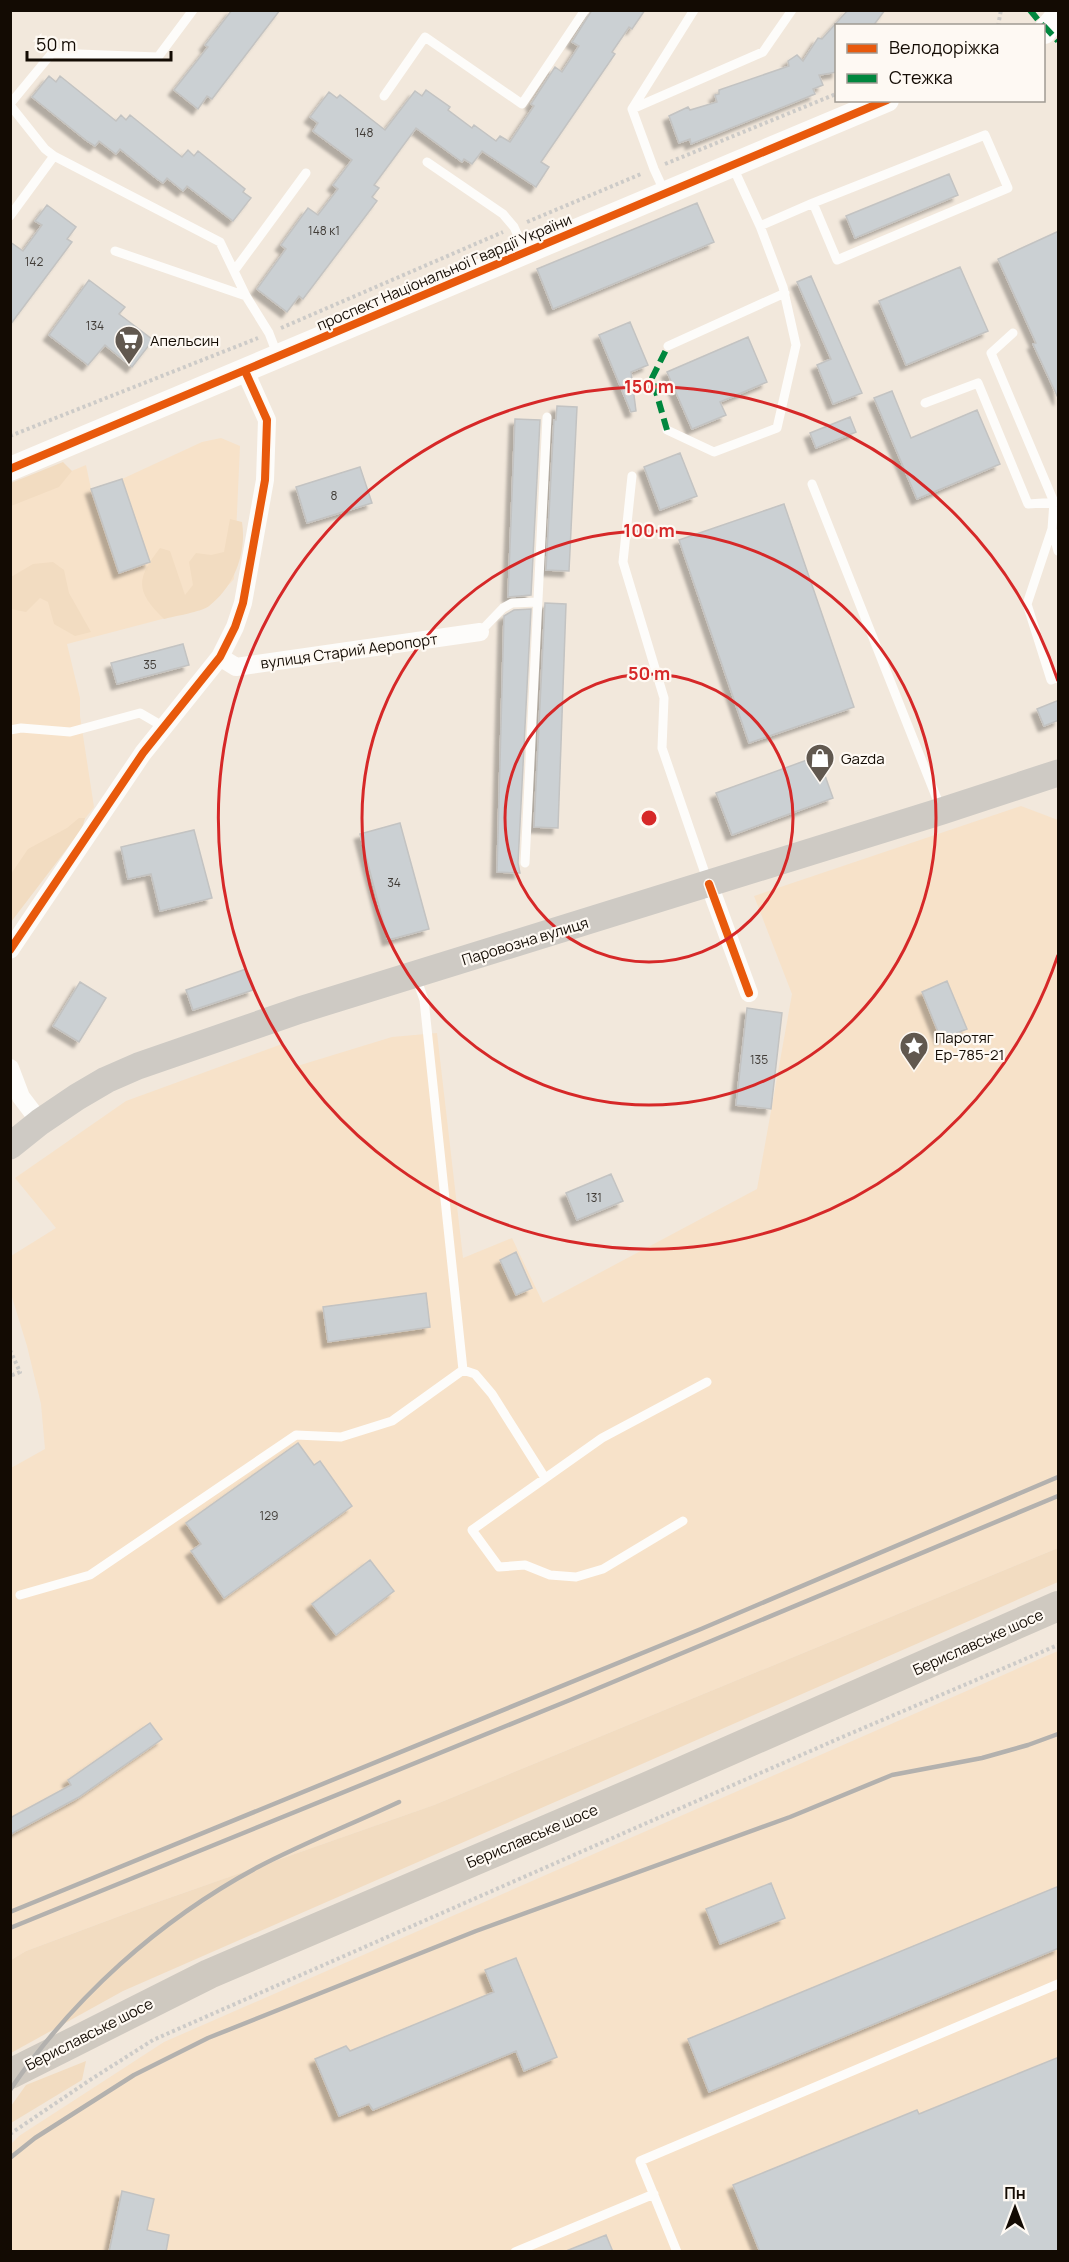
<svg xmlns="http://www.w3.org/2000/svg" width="1069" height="2262" font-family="Manrope,sans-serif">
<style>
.built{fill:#f7e2c9}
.green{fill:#f2dcc1}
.building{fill:#cbd0d3;stroke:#c3c3c2;stroke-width:1.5;filter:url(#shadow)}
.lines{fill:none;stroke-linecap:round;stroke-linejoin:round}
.path{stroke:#cdcbc8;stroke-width:4;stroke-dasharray:3 3;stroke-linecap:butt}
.service{stroke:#fdfcfa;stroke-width:9}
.minor{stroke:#fdfcfa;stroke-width:18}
.tertiary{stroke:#fdfcfa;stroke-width:24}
.secondary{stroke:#cecac4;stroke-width:27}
.primary{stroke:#cfc9c0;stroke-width:30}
.rail{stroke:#b3b1ae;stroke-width:4.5}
.quiet{stroke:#00873e;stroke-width:6;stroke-dasharray:12 6;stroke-linecap:butt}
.cycleway-casing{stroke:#fef9f3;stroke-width:11}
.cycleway{stroke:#e8590c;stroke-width:8}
.ring{fill:none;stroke:#d62828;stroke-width:3}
.labels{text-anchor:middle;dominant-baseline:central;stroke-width:4.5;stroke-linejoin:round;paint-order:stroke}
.number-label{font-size:12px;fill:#413c37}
.street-label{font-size:15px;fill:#130b03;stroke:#fef9f3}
.poi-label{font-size:15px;fill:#130b03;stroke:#fef9f3;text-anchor:start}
.centre{fill:#d62828;stroke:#fef9f3;stroke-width:3}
.ring-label{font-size:18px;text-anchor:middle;font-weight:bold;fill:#d62828;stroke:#fef9f3;stroke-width:4.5;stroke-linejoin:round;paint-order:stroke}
</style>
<defs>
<filter id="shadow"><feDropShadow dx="-5.5" dy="5.5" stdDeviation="1.5" flood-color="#0004"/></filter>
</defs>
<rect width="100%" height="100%" fill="#f2e8dc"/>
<path class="built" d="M221,438L240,446L234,579L208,607L67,644L80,698V716L94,807L11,914V496L86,465L91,489L122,479L202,442Z
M1021,806L1058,820V1548L434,1805L152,1904L26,1951L11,1960V1468L45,1449L41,1404L27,1346L11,1294V1256L56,1228L15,1178L126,1101L282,1044L294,1067L392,1037L437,1033L463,1258L512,1238L543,1303L757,1189L792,994L754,896Z
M1058,1651V2251L11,2252V2144L19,2136L164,2042Z"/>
<path class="green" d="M63,462L72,471L59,487L11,506V483Z
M230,519L242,522C247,553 234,587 209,606C201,612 175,616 164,619C135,591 136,579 160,548L170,551L185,595L193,585L189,562L196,553L211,555L224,552Z
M53,562L64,570L69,593L91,632L75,636L54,624L48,602L40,598L26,612L11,609V577L33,564Z
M79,818H85L82,829L11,922V874L28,849L67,828Z
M1058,1548V1582L123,1991L11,2053V1960L26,1951L152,1904L434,1805Z
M86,2061L82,2080L11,2123V2106L26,2085Z"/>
<path class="building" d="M232,10H280L212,99L207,96L198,109L174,90L208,47L205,45Z
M592,10H645L632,29L629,27L612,52L615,54L541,162L549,167L536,187L482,151L472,164L464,159L462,162L416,128L374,185L379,188L372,197L377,201L303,299L299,296L287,312L257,289L286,249L281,245L308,208L318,215L338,189L333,185L352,160L313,131L318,123L310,117L329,92L337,98L340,95L385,130L415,91L422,96L426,90L450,107L448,110L472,128L474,125L496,141L500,136L510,142L534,106L531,104L555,67L562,72L579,46L572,42Z
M848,10H885L873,26H837V72L819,75L823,85L813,89L815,94L691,144L690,139L679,143L669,116L688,107L690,110L717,102L715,95L719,94V90L789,66L788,61L797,55L803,61L818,38L822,39Z
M49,76L56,82L60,76L116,121L121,115L126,120L130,115L182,157L188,150L194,156L198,151L245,189L243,192L251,198L233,221L187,186L183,191L167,178L163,183L157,179L120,149L116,154L99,141L95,146L87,141L32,97Z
M949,174L958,195L855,238L846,216Z
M697,203L714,242L553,309L537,269Z
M47,205L76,227L67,239L72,242L10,325V242L23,251L42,225L35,221Z
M1059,231V400L1033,344L1036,343L998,259Z
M960,267L988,331L906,365L879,301Z
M811,276L862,393L833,404L817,365L831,359L797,282Z
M89,280L125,307L119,314L153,340L132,367L105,345L88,365L49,335Z
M630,322L648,365L631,372L636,411L631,412L599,335Z
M748,337L767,382L720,402L726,415L692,429L667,372Z
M892,391L911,438L977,410L1000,464L917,499L874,398Z
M557,406L577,407L569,571L546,570L554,420H556Z
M850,417L856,432L816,448L810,433Z
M515,419L540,420L531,595L508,597Z
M680,453L697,496L660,510L644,467Z
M360,467L372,503L307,523L296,487Z
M122,479L150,562L119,573L91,489Z
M784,504L854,707L749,743L679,540Z
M545,603L566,604L558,828L534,827Z
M531,609L518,863L520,873L497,872L504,616L514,610Z
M183,644L189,665L117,684L111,663Z
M1059,700V720L1044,726L1037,709Z
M818,756L833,798L732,835L716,793Z
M400,823L429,929L388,940L360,834Z
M194,830L212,898L160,911L151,874L128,879L121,847Z
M246,969L253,990L193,1010L186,990Z
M947,981L967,1029L941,1039L922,992Z
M80,982L106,998L79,1042L53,1026Z
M747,1008L782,1013L771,1109L736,1105Z
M611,1174L623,1201L577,1220L566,1193Z
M516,1252L532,1288L516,1295L500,1260Z
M426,1293L430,1327L328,1342L323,1307Z
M298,1443L314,1465L320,1461L352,1506L224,1598L191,1551L201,1544L186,1523Z
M370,1560L394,1591L336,1635L312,1604Z
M150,1723L162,1739L79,1797L11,1834L10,1818L71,1785L68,1780Z
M771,1883L785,1918L720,1944L706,1909Z
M1059,1886V1948L709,2092L688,2039Z
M516,1958L557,2057L524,2071L516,2051L373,2110L369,2104L339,2116L315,2059L346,2046L350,2051L494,1992L485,1970Z
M1059,2057V2252H760L733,2185L917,2110L919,2114Z
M122,2191L154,2199L147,2230L169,2235L166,2252H109Z
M606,2235L613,2252H566V2251Z"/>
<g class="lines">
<path class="path" d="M998,26L1001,10
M665,164L836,94
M527,222L641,174
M281,328L503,232
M10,436L258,338
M10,1350L20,1372L10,1376
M10,2134L90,2080L153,2040L840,1738L1058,1645"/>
<path class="service" d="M384,96L425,37L522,104L585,10
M10,104L52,53L158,57L193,10
M10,105L45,149L54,156L220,242L246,296L269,333L277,354
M632,109L763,52L792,10
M632,109L694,10
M632,109L654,169L665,193
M427,162L503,214L514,227L525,251
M732,165L760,226L813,203L985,135L1008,188L837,260L813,203
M10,216L54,156
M115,251L246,296
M234,271L306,173
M1013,333L991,353L1054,502L1052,529L1027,604L1051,680L1058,677
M668,346L785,293
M925,403L978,383L1028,504L1058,502
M667,430L714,452L777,428L796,345L783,287L760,226
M632,476L623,562L664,698L662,748L708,882
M812,484L941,809
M1052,529L1058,551
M480,632L503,608L512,603L537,602
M10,730L21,728L70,732L140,713L164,727
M525,863L547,417
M416,977L424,1000L463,1370L475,1374L492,1394L545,1478
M683,1521L603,1569L576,1577L550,1575L525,1565L499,1567L472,1530L602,1438L707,1382
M20,1595L90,1575L296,1435L341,1437L392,1421L463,1370
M515,2252L654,2194
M677,2252L640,2161L1058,1984"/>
<path class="minor" d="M220,657L236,667L480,632
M709,884L749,993
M10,950L143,753L220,657L235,627L243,603L265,480L267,420L245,371
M10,1068L21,1097L40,1122"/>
<path class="tertiary" d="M1044,32L1058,15
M10,469L887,100"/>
<path class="secondary" d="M10,1146L40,1122L77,1097L106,1080L138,1066L300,1010L942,811L1058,773"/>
<path class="primary" d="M10,2074L209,1974L649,1786L1058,1606"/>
<path class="rail" d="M10,1912L701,1629L1058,1477
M10,1928L570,1700L1058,1496
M10,2090C73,1998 159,1920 258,1867C304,1843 352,1824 399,1802
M10,2158L35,2138L134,2075L208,2038L476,1931L790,1817L892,1775L982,1758L1028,1745L1058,1734"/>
<path class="quiet" d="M1030,10L1043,26
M1044,26L1058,41
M667,430L652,378L668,346"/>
<g class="cycleway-casing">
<path id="cycleway" d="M10,469L887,100
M709,884L749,993
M10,950L143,753L220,657L235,627L243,603L265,480L267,420L245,371"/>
</g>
<use href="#cycleway" class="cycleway"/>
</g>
<g class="ring">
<circle cx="649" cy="818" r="144"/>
<circle cx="649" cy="818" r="287"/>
<path d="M1058 955A431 431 0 1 1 1058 681"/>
</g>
<defs>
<g id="supermarket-pin" transform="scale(1.5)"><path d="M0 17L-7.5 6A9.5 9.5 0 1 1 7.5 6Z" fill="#61584f" stroke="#fef9f3"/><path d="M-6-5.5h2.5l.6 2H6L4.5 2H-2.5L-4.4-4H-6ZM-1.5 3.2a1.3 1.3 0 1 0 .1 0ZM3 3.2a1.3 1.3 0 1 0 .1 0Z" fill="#fff"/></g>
<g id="shop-pin" transform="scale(1.5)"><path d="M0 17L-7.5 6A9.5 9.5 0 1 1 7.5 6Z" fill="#61584f" stroke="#fef9f3"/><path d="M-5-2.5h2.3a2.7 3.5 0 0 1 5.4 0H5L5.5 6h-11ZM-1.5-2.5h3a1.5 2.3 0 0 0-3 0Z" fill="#fff"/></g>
<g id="sight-pin" transform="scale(1.5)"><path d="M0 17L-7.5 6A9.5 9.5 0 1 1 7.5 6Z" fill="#61584f" stroke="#fef9f3"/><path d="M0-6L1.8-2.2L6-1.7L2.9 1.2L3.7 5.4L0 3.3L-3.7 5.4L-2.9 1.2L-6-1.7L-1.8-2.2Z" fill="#fff"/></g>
</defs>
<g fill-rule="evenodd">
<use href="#supermarket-pin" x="129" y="340"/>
<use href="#shop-pin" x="820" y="758"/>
<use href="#sight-pin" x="914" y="1046"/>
</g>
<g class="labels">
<g class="number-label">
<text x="364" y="132">148</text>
<text x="324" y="230">148 к1</text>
<text x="34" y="261">142</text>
<text x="95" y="325">134</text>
<text x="334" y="495">8</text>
<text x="150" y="664">35</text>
<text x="394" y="882">34</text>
<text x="759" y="1059">135</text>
<text x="594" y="1197">131</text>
<text x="269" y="1515">129</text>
</g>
<g class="street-label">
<text transform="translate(444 272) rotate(-23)">проспект Національної Гвардії України</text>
<text transform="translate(349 651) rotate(-8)">вулиця Старий Аеропорт</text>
<text transform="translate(525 941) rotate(-17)">Паровозна вулиця</text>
<text transform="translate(978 1642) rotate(-24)">Бериславське шосе</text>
<text transform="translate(532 1836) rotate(-23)">Бериславське шосе</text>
<text transform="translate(89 2034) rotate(-27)">Бериславське шосе</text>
</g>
<g class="poi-label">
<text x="150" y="340">Апельсин</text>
<text x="841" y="758">Gazda</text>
<text x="935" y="1037">Паротяг<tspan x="935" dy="17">Ер-785-21</tspan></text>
</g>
</g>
<circle cx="649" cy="818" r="9" class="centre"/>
<g class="ring-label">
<text x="649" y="393">150 m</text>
<text x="649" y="537">100 m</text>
<text x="649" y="680">50 m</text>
</g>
<rect width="1069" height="2262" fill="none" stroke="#130b03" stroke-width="24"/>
<rect x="835" y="24" width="210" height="78" fill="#fef9f3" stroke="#a09a93" stroke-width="1.5"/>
<rect x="847" y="44" width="30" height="9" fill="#e8590c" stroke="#a09a93" stroke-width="1.5"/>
<text x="889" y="54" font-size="18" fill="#130b03">Велодоріжка</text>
<rect x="847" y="74" width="30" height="9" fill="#00873e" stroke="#a09a93" stroke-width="1.5"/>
<text x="889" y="84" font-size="18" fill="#130b03">Стежка</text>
<g transform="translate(1015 2208)" stroke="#fef9f3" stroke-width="4.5" paint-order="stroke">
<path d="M0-4.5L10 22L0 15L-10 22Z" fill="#130b03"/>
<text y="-9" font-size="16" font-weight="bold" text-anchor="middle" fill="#130b03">Пн</text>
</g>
<path d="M27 51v9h144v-9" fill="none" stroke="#130b03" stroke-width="3"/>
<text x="36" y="51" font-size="18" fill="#130b03" stroke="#fef9f3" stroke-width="4.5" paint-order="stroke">50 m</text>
</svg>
